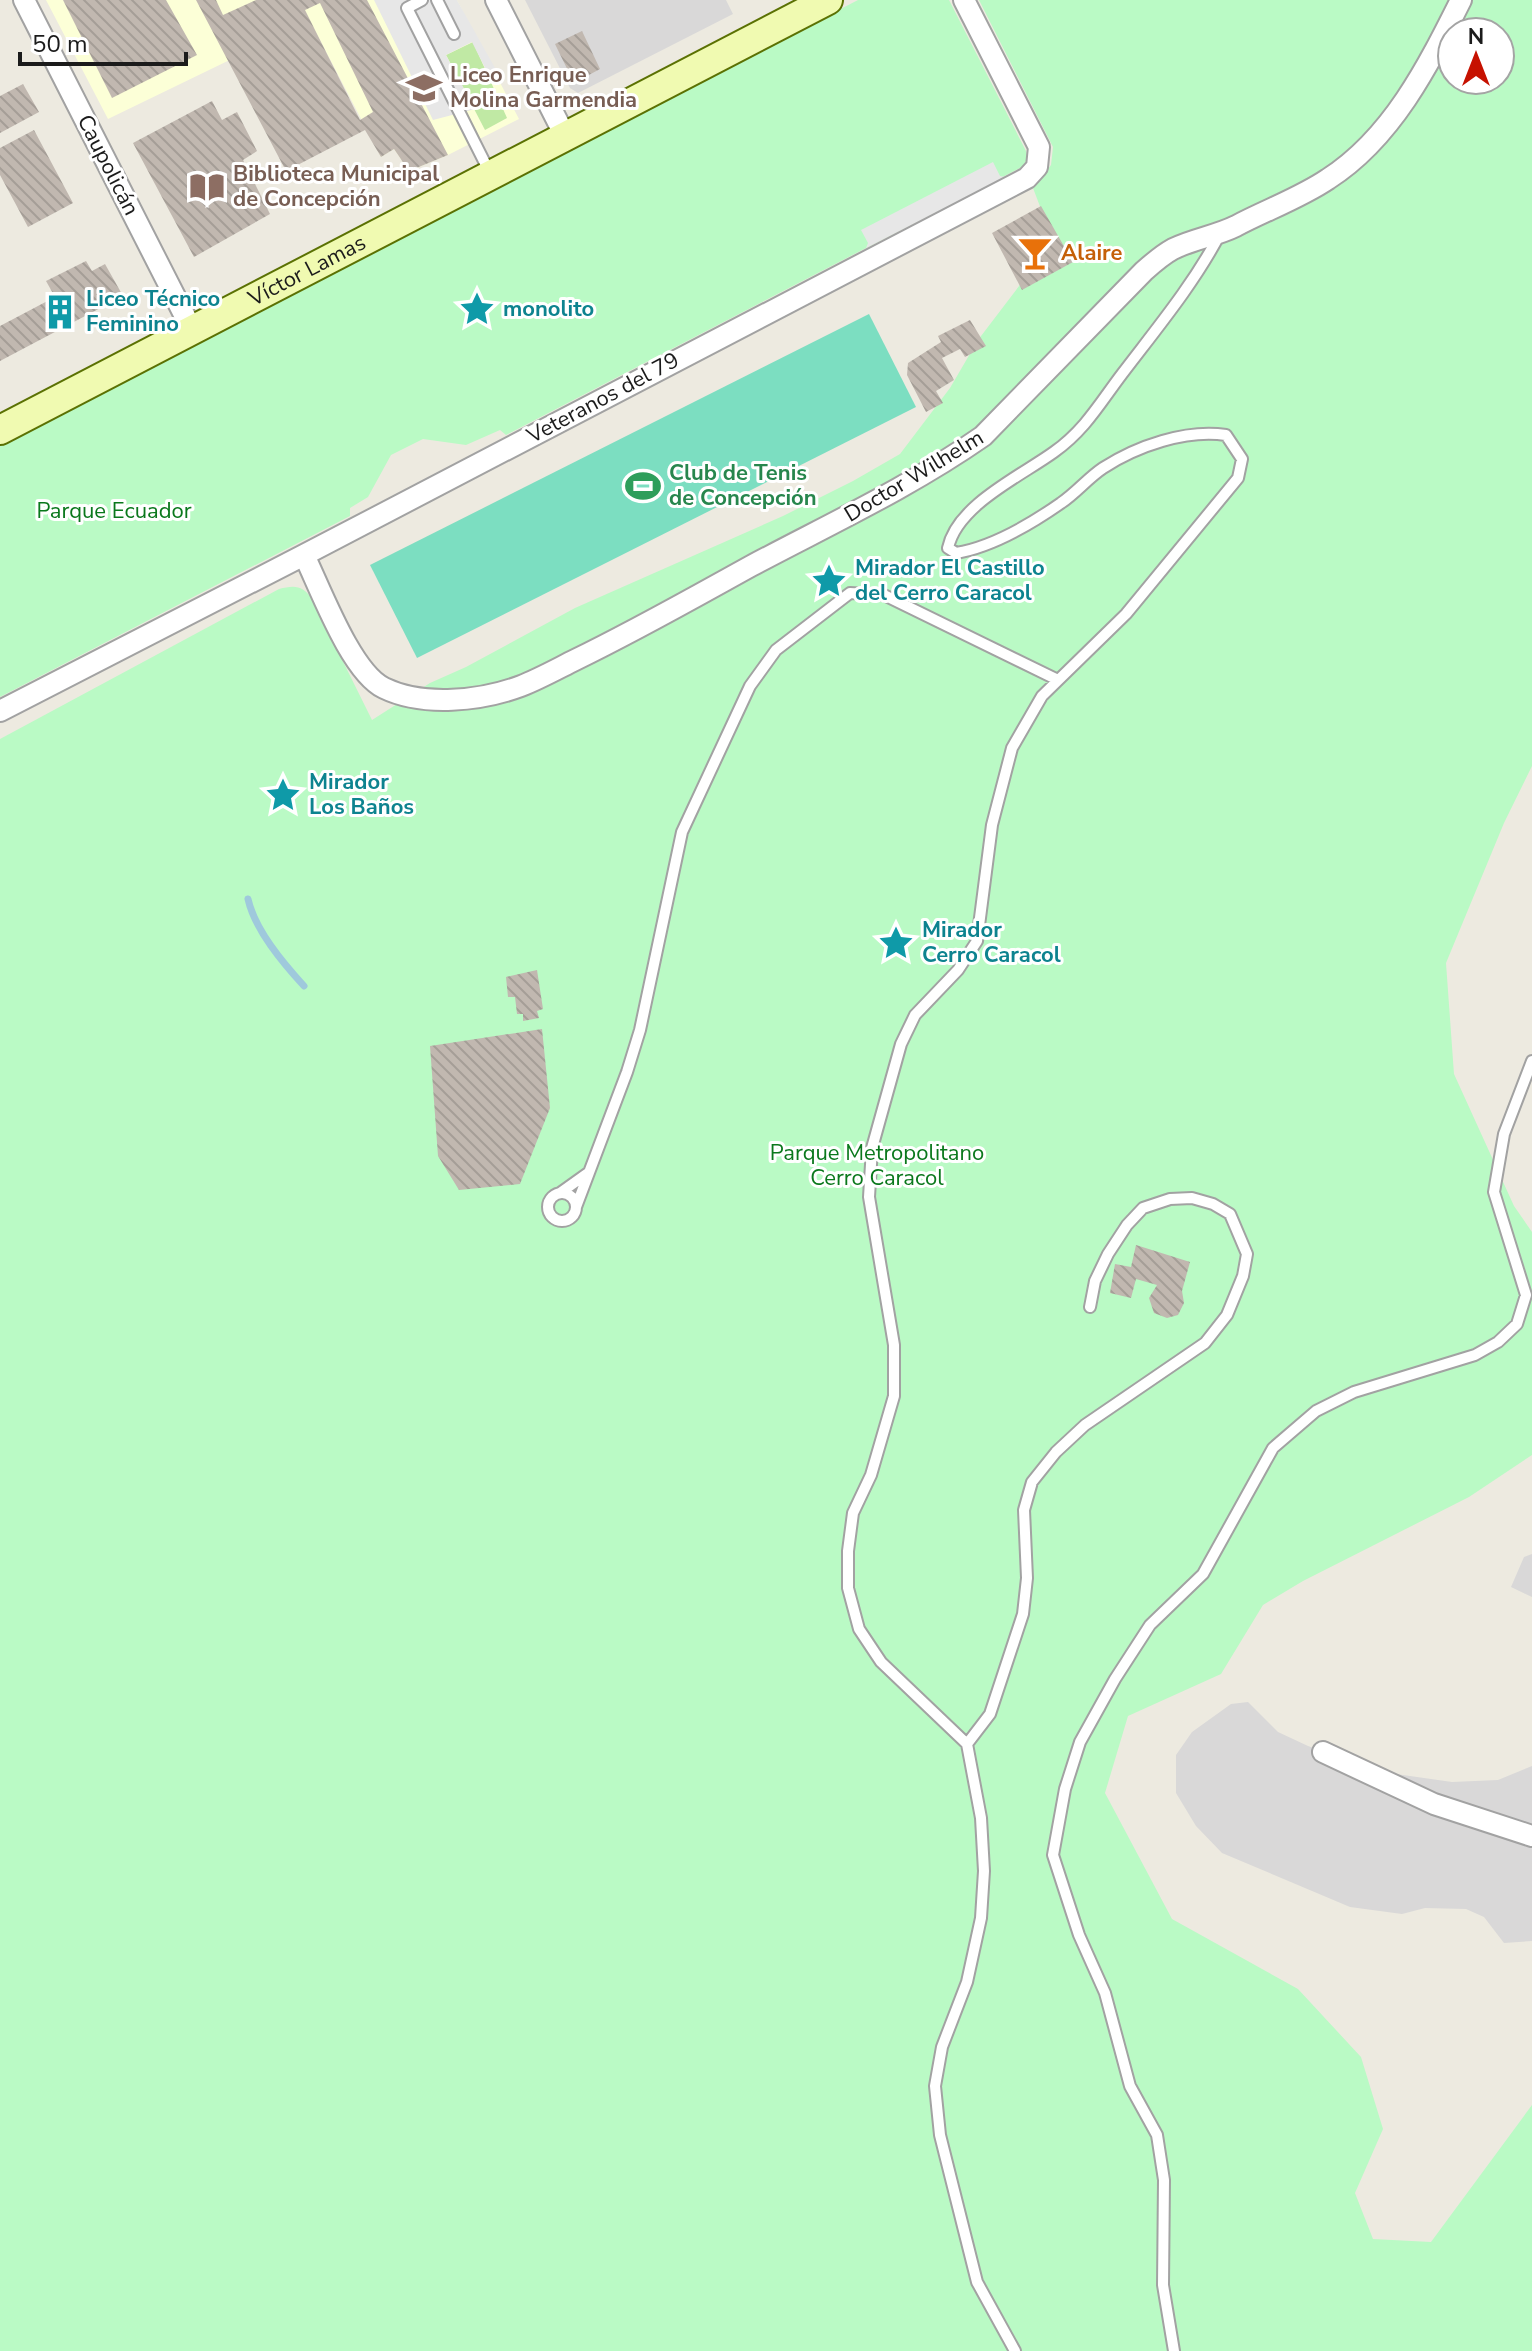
<svg xmlns="http://www.w3.org/2000/svg" width="1532" height="2351" font-family="'Nunito Sans',sans-serif">
<style>
.residential{fill:#d9d8d8}
.education{fill:#fcffd7}
.grass{fill:#c0e9a4}
.park{fill:#bafac5;fill-rule:evenodd}
.pitch{fill:#7cdec1}
.parking{fill:#e7e7e7}
.lines{fill:none;stroke-linecap:round;stroke-linejoin:round}
.stream{stroke:#9fc9dc;stroke-width:7}
.building{fill:url(#building-back-hatch);fill-rule:evenodd}
.lane-casing{stroke:#a2a2a2;stroke-width:14}
.street-casing{stroke:#a2a2a2;stroke-width:24}
.secondary-casing{stroke:#5b7103;stroke-width:32}
.lane{stroke:#fff;stroke-width:10}
.street{stroke:#fff;stroke-width:20}
.secondary{stroke:#f0fab1;stroke-width:28}
.labels{text-anchor:middle;dominant-baseline:central;stroke-width:6;stroke-linejoin:round;paint-order:stroke}
.education-label{font-size:22px;font-weight:bold;fill:#785e54;stroke:#fff;text-anchor:start}
.street-label{font-size:22px;fill:#1b1b1b;stroke:#fff}
.food-label{font-size:22px;font-weight:bold;fill:#c56008;stroke:#fff;text-anchor:start}
.culture-label{font-size:22px;font-weight:bold;fill:#0d838f;stroke:#fff;text-anchor:start}
.leisure-label{font-size:22px;font-weight:bold;fill:#27864d;stroke:#fff;text-anchor:start}
.park-label{font-size:22px;fill:#0a781c;stroke:#fff}
</style>
<defs>
<pattern id="building-back-hatch" width="6" height="6" patternUnits="userSpaceOnUse" patternTransform="scale(2)"><rect width="6" height="6" fill="#c1b8b0"/><path d="M-1 5l2 2M0 0l6 6M5-1l2 2" fill="none" stroke="#a59e97"/></pattern>
</defs>
<rect width="100%" height="100%" fill="#edeae0"/>
<path class="residential" d="M525,0H726L733,14L578,93L570,88Z
M1532,1554V1597L1511,1587L1524,1557Z
M1248,1702L1278,1732L1308,1746L1382,1772L1452,1782L1498,1780L1532,1766V1941L1504,1943L1484,1917L1466,1909L1425,1908L1402,1914L1350,1907L1222,1853L1196,1826L1176,1793V1755L1192,1732L1231,1704Z"/>
<path class="education" d="M46,0H457L519,119L448,155L409,171L394,149L381,157L310,21L108,119Z"/>
<path class="grass" d="M473,42L507,118L485,130L446,55Z"/>
<path class="park" d="M858,0H949L1026,151L1028,158L1022,167L506,435L500,430L466,445L423,439L391,455L368,497L350,508V516L0,697V444Z
M979,0H1532V766L1504,823L1446,963L1454,1074L1514,1206L1532,1232V1455L1469,1497L1303,1581L1263,1605L1221,1674L1128,1716L1105,1793L1172,1919L1298,1989L1361,2057L1383,2129L1355,2193L1373,2239L1431,2242L1532,2105V2351H0V739L279,589C294,585 303,585 312,599L372,720L430,683L466,667L575,608L783,516L853,481L900,454L950,388L978,340L1048,248L1044,217L1033,188L1051,165L1053,147ZM1452,32H1500V80H1452Z"/>
<path class="pitch" d="M869,314L916,407L417,658L370,565Z"/>
<path class="parking" d="M374,0H457L495,68L488,74L472,42L446,55L475,109L433,120Z
M993,162L1000,176L1005,177L866,248L868,243L861,230Z"/>
<g class="lines">
<path class="stream" d="M248,899C255,930 283,963 304,986"/>
</g>
<path class="building" d="M63,0H166L197,55L112,98Z
M196,0H216L223,15L256,0H367L448,155L409,171L394,149L381,157L365,130L286,171ZM320,3L373,112L360,120L305,10Z
M582,31L600,69L574,83L555,44Z
M23,84L39,112L0,133V96Z
M212,101L222,120L237,112L257,151L243,160L270,214L194,257L133,143Z
M34,130L73,203L28,227L0,175V148Z
M1041,206L1073,262L1022,290L992,233Z
M86,261L92,271L105,264L123,296L0,361V326L55,297L46,281Z
M970,320L986,346L965,357L960,349L942,358L954,380L936,391L943,403L926,412L907,375L908,363L941,342L938,336Z
M537,970L543,1009L537,1011L539,1018L523,1021V1014H517L515,997H508L506,977Z
M542,1029L550,1108L520,1184L459,1190L438,1156L430,1046Z
M1136,1245L1190,1262L1182,1291L1184,1303L1178,1315L1167,1318L1154,1313L1149,1298L1157,1285L1136,1279L1131,1298L1110,1293L1115,1264L1131,1267Z"/>
<g class="lines">
<g class="lane-casing">
<path id="lane" d="M422,0L407,8L490,173
M437,0L454,34
M560,1193L588,1173
M548 1207a14 14 0 1 1 28 0a14 14 0 1 1-28 0Z
M576,1207L627,1072L640,1030L682,832L750,686L776,650L850,593L884,595L1058,680
M967,1744L881,1662L859,1629L848,1588V1551L853,1513L871,1475L894,1396V1345L869,1197L872,1148L901,1044L915,1015L958,970L977,941L992,825L1012,748L1042,696L1126,614L1238,478L1242,459L1226,435C1186,429 1137,446 1103,468C1088,478 1076,493 1061,503C1031,524 992,547 956,553L948,548C957,505 1021,476 1054,452C1085,430 1100,403 1122,374C1157,328 1193,285 1220,234
M967,1744L990,1714L1023,1614L1027,1578L1024,1510L1032,1482L1056,1452L1085,1425L1205,1343L1227,1315L1243,1276L1247,1254L1230,1214L1213,1204L1192,1198L1170,1199L1143,1208L1127,1225L1108,1254L1095,1281L1090,1307
M967,1744L981,1818L984,1871L981,1918L967,1982L942,2047L935,2086L940,2135L977,2282L1015,2351
M1174,2351L1163,2285L1164,2180L1157,2135L1130,2086L1105,1993L1079,1935L1053,1855L1065,1789L1080,1742L1115,1679L1150,1625L1203,1574L1273,1448L1316,1411L1354,1392L1475,1355L1498,1342L1517,1324L1526,1295L1494,1192L1504,1134L1532,1061"/>
</g>
<g class="street-casing">
<path id="street" d="M24,0L192,330
M496,0L565,136
M304,555C321,590 351,672 384,688C423,707 481,701 521,686C539,679 557,669 575,660C635,631 693,598 751,566C830,524 910,487 983,436L1144,271C1153,263 1162,255 1173,249C1193,239 1216,236 1236,226C1266,210 1300,198 1328,179C1392,138 1428,66 1461,0
M0,711L304,555L1027,178L1037,167L1039,147L964,0
M1323,1752L1434,1804L1532,1836"/>
</g>
<g class="secondary-casing">
<g id="secondary">
<path id="s1" d="M0,430L828,0"/>
</g>
</g>
<use href="#lane" class="lane"/>
<use href="#street" class="street"/>
<use href="#secondary" class="secondary"/>
</g>
<defs>
<g id="school-bare" transform="scale(2.76)"><path d="M0-5L7-2L0 1L-7-2ZM-4 1L0 2.5L4 1V4Q0 6-4 4Z" fill="#8d6e63" stroke="#fff" stroke-width="2.5" paint-order="stroke"/></g>
<g id="library-bare" transform="scale(2.76)"><path d="M-6-4Q-3-5.5-.7-3.5V5Q-3 3-6 4ZM6-4Q3-5.5 .7-3.5V5Q3 3 6 4Z" fill="#8d6e63" stroke="#fff" stroke-width="2.5" paint-order="stroke"/></g>
<g id="bar-bare" transform="scale(2.76)"><path d="M-6-5H6L.8 .8V4.5H3.5V6h-7V4.5H-.8V.8Z" fill="#e8710a" stroke="#fff" stroke-width="2.5" paint-order="stroke"/></g>
<g id="sight-bare" transform="scale(2.76)"><path d="M0-6L1.8-2.2L6-1.7L2.9 1.2L3.7 5.4L0 3.3L-3.7 5.4L-2.9 1.2L-6-1.7L-1.8-2.2Z" fill="#0f9aa8" stroke="#fff" stroke-width="2.5" paint-order="stroke"/></g>
<g id="building-bare" transform="scale(2.76)"><path d="M-4-6H4V6H1V3H-1V6H-4ZM-2.5-4.3h1.7v1.8h-1.7ZM.8-4.3h1.7v1.8H.8ZM-2.5-1h1.7V.8h-1.7ZM.8-1h1.7V.8H.8Z" fill="#0f9aa8" stroke="#fff" stroke-width="2.5" paint-order="stroke"/></g>
<g id="stadium-bare" transform="scale(2.76)"><path d="M0-5a6.5 5 0 1 0 0 10a6.5 5 0 1 0 0-10ZM-3.5-1.8h7v3.6h-7Z" fill="#2e9e5b" stroke="#fff" stroke-width="2.5" paint-order="stroke"/></g>
</defs>
<g fill-rule="evenodd">
<use href="#school-bare" x="424" y="88"/>
<use href="#library-bare" x="207" y="187"/>
<use href="#bar-bare" x="1035" y="253"/>
<use href="#sight-bare" x="477" y="309"/>
<use href="#building-bare" x="60" y="312"/>
<use href="#stadium-bare" x="643" y="486"/>
<use href="#sight-bare" x="829" y="581"/>
<use href="#sight-bare" x="283" y="795"/>
<use href="#sight-bare" x="896" y="943"/>
</g>
<g class="labels">
<g class="education-label">
<text x="450" y="75">Liceo Enrique<tspan x="450" dy="25">Molina Garmendia</tspan></text>
<text x="233" y="174">Biblioteca Municipal<tspan x="233" dy="25">de Concepción</tspan></text>
</g>
<g class="street-label">
<text transform="translate(108 165) rotate(63)">Caupolicán</text>
<text stroke="none"><textPath href="#s1" startOffset="346">Víctor Lamas</textPath></text>
<text transform="translate(603 398) rotate(-28)">Veteranos del 79</text>
<text transform="translate(914 476) rotate(-31)">Doctor Wilhelm</text>
</g>
<g class="food-label">
<text x="1061" y="253">Alaire</text>
</g>
<g class="culture-label">
<text x="86" y="299">Liceo Técnico<tspan x="86" dy="25">Feminino</tspan></text>
<text x="503" y="309">monolito</text>
<text x="855" y="568">Mirador El Castillo<tspan x="855" dy="25">del Cerro Caracol</tspan></text>
<text x="309" y="782">Mirador<tspan x="309" dy="25">Los Baños</tspan></text>
<text x="922" y="930">Mirador<tspan x="922" dy="25">Cerro Caracol</tspan></text>
</g>
<g class="leisure-label">
<text x="669" y="473">Club de Tenis<tspan x="669" dy="25">de Concepción</tspan></text>
</g>
<g class="park-label">
<text x="114" y="511">Parque Ecuador</text>
<text x="877" y="1153">Parque Metropolitano<tspan x="877" dy="25">Cerro Caracol</tspan></text>
</g>
</g>
<g transform="translate(1476 56)"><circle r="38" fill="#ffffff" stroke="#a4a4a4" stroke-width="2"/>
<path d="M0-6L14 30L0 20L-14 30Z" fill="#c61100"/>
<text y="-12" font-size="22" font-weight="bold" text-anchor="middle" fill="#1b1b1b">N</text>
</g>
<path d="M20 52v12h166v-12" fill="none" stroke="#1b1b1b" stroke-width="4"/>
<text x="32" y="52" font-size="24" fill="#1b1b1b" stroke="#ffffff" stroke-width="6" paint-order="stroke">50 m</text>
</svg>
